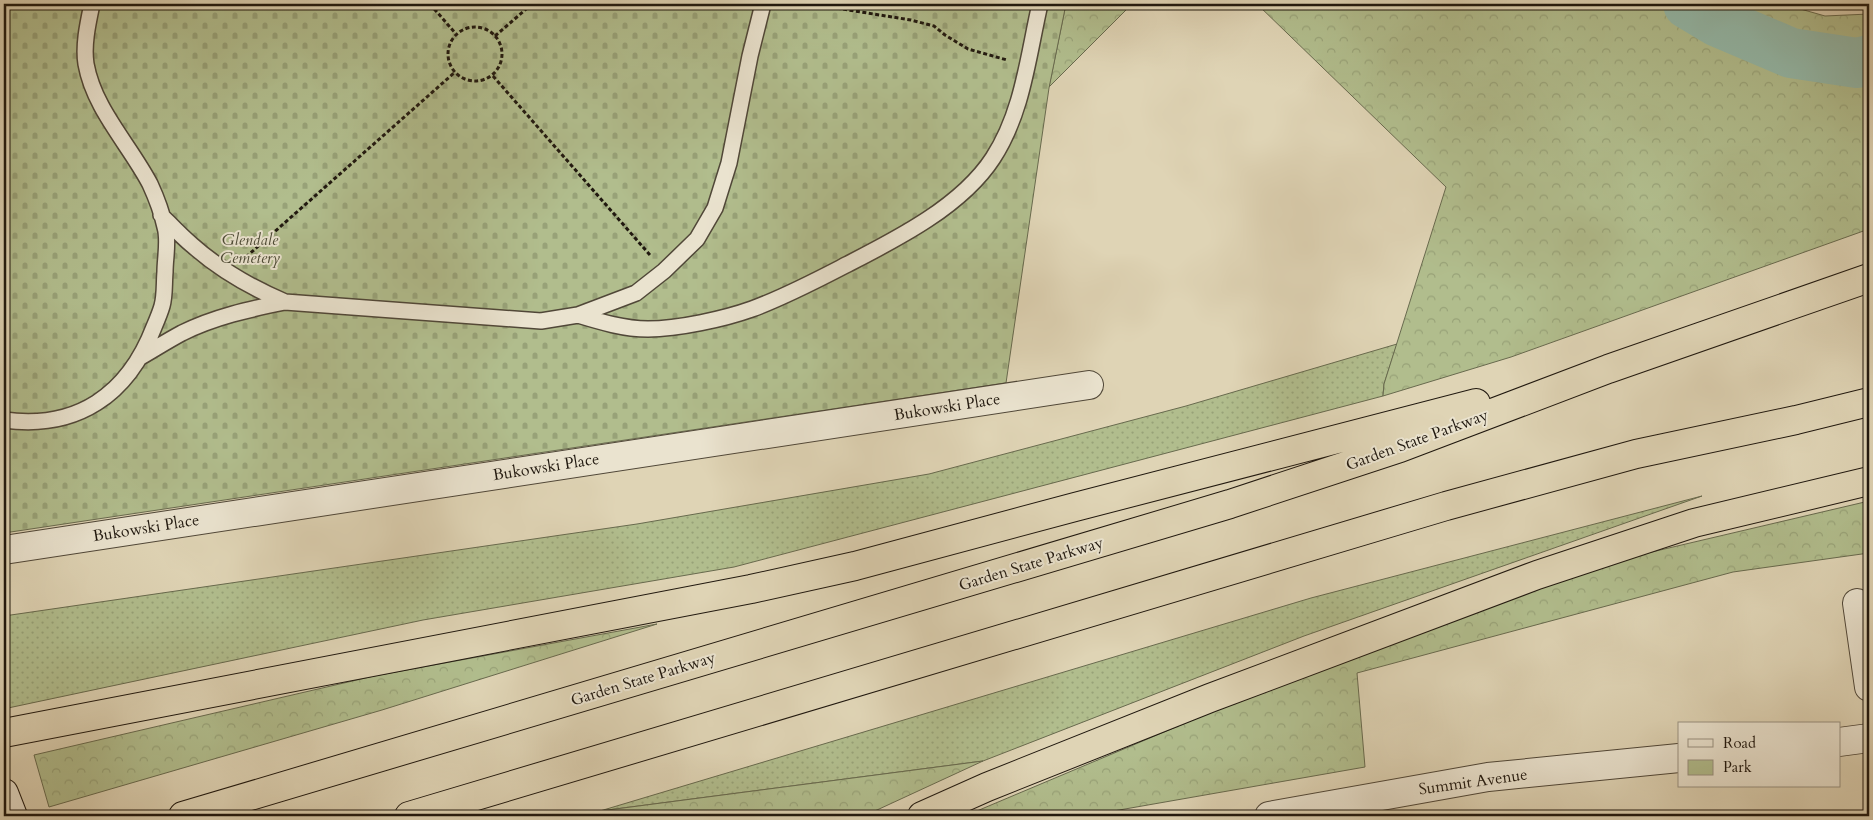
<svg xmlns="http://www.w3.org/2000/svg" width="1873" height="820" font-family="Cardo,serif">
<style>
.green{fill:url(#green-dots);stroke:#686a4e}
.forest{fill:url(#forest-crowns);stroke:#686a4e}
.cemetery{fill:url(#cemetery-stones);stroke:#686a4e}
.lines{fill:none;stroke-linecap:round;stroke-linejoin:round}
.river{stroke:#94b9a9;stroke-width:50}
.lane-casing{stroke:#504738;stroke-width:18}
.street-casing{stroke:#504738;stroke-width:30}
.secondary-casing{stroke:#20180f;stroke-width:30}
.highway-casing{stroke:#20180f;stroke-width:30}
.path{stroke:#20180f;stroke-width:3;stroke-dasharray:4 2.5;stroke-linecap:butt}
.lane{stroke:#eae3cf;stroke-width:15}
.street{stroke:#eae3cf;stroke-width:28}
.secondary{stroke:#eae3cf;stroke-width:28}
.highway{stroke:#dfd4b5;stroke-width:28}
.labels{text-anchor:middle;dominant-baseline:central;stroke-width:4;stroke-linejoin:round;paint-order:stroke}
.park-label{font-size:16px;font-style:italic;fill:#4c4a35;stroke:#eae3cf}
.street-label{font-size:16px;fill:#20180f;stroke:#eae3cf}
</style>
<defs>
<pattern id="green-dots" width="8" height="8" patternUnits="userSpaceOnUse" patternTransform="scale(1.25)"><rect width="8" height="8" fill="#b1bd8d"/><path d="M2 2h.1M6 6h.1" fill="none" stroke="#98a278" stroke-width="1.8" stroke-linecap="round"/></pattern>
<pattern id="forest-crowns" width="20" height="18" patternUnits="userSpaceOnUse" patternTransform="scale(1.25)"><rect width="20" height="18" fill="#b1bd8d"/><path d="M2 6a3 3 0 1 1 6 0M12 15a3 3 0 1 1 6 0" fill="none" stroke="#98a278"/></pattern>
<pattern id="cemetery-stones" width="16" height="16" patternUnits="userSpaceOnUse" patternTransform="scale(1.25)"><rect width="16" height="16" fill="#b1bd8d"/><path d="M2 7V4a2 2 0 0 1 4 0v3zM10 15v-3a2 2 0 0 1 4 0v3z" fill="#98a278"/></pattern>
</defs>
<rect width="100%" height="100%" fill="#dfd4b5"/>
<filter id="stains"><feTurbulence type="fractalNoise" baseFrequency=".004" numOctaves="4"/><feColorMatrix values="0 0 0 0 .2 0 0 0 0 .09 0 0 0 0 .02 0 0 0 .5 -.17"/></filter>
<radialGradient id="worn" r=".72"><stop offset=".6" stop-color="#630" stop-opacity="0"/><stop offset="1" stop-color="#630" stop-opacity=".3"/></radialGradient>
<path class="green" d="M1397,344L1384,384L1383,396L734,567L423,620L8,708L4,700V616L637,524L929,474L1186,406Z
M1702,496L1304,636L983,761L600,811L1311,598Z"/>
<path class="forest" d="M1066,4H1132L1049,87Z
M1257,4H1783L1825,16L1869,14V229L1511,357L1383,396L1384,384L1446,187Z
M1869,501V553L1733,572L1357,673L1365,767L1085,816H965L1266,689L1575,570Z
M657,624L382,710L49,807L34,755L374,676Z
M983,761L864,816H581L600,811Z"/>
<path class="cemetery" d="M4,4H1066L1049,88L1006,383L4,533Z"/>
<g class="lines">
<path class="river" d="M1688,4L1718,22L1791,53L1857,63L1869,60"/>
<g class="lane-casing">
<path id="lane" d="M161,215C171,225 181,236 192,245C219,269 252,288 285,302L541,321L578,315L636,293L664,271L697,239L715,208L729,163L750,56L763,4
M578,315C601,322 624,329 648,329C678,329 724,319 752,309C785,297 817,280 848,264C897,239 962,206 993,158C1023,112 1028,56 1040,4
M139,358C153,350 167,341 182,333C214,317 250,309 285,302
M4,420C77,430 128,395 154,327C157,320 160,313 162,306C165,296 164,283 165,272C165,258 169,240 165,227C162,213 156,197 150,184C129,144 94,109 86,64C83,45 88,23 92,4"/>
</g>
<g class="street-casing">
<path id="street" d="M4,550L1089,385
M1857,603L1869,687
M1839,742L1869,738
M1269,816L1488,777L1679,758"/>
</g>
<g class="secondary-casing">
<path id="secondary" d="M4,793L13,816"/>
</g>
<g class="highway-casing">
<path id="highway" d="M4,733L751,589L855,566L1075,507L1476,403
M183,816L1230,504L1400,448L1608,369L1869,278
M409,816L1446,506L1636,454L1796,420L1869,402
M922,816L987,787L1210,698L1537,575L1694,523L1869,481"/>
</g>
<path class="path" d="M430,4L456,34
M811,4L911,20L934,26L945,35L968,49L1007,60
M448 54a27 27 0 1 1 54 0a27 27 0 1 1-54 0Z
M495,36L532,4
M493,76L650,255
M246,257L454,73"/>
<use href="#lane" class="lane"/>
<use href="#street" class="street"/>
<use href="#secondary" class="secondary"/>
<use href="#highway" class="highway"/>
</g>
<g class="labels">
<g class="park-label">
<text x="250" y="240">Glendale<tspan x="250" dy="18">Cemetery</tspan></text>
</g>
<g class="street-label">
<text transform="translate(947 407) rotate(-9)">Bukowski Place</text>
<text transform="translate(1417 440) rotate(-20)">Garden State Parkway</text>
<text transform="translate(546 467) rotate(-9)">Bukowski Place</text>
<text transform="translate(146 528) rotate(-9)">Bukowski Place</text>
<text transform="translate(1031 564) rotate(-17)">Garden State Parkway</text>
<text transform="translate(643 679) rotate(-17)">Garden State Parkway</text>
<text transform="translate(1473 782) rotate(-8)">Summit Avenue</text>
</g>
</g>
<rect width="1873" height="820" fill="none" stroke="#dfd4b5" stroke-width="20"/>
<rect x="5" y="5" width="1863" height="810" fill="none" stroke="#20180f" stroke-width="2.5"/>
<rect x="10" y="10" width="1853" height="800" fill="none" stroke="#20180f"/>
<rect x="1678" y="722" width="162" height="65" fill="#eae3cf" stroke="#999282"/>
<rect x="1688" y="739" width="25" height="8" fill="#eae3cf" stroke="#999282"/>
<text x="1723" y="748" font-size="15" fill="#20180f">Road</text>
<rect x="1688" y="760" width="25" height="15" fill="#b1bd8d" stroke="#999282"/>
<text x="1723" y="772" font-size="15" fill="#20180f">Park</text>
<rect width="100%" height="100%" filter="url(#stains)"/>
<rect width="100%" height="100%" fill="url(#worn)"/>
</svg>
